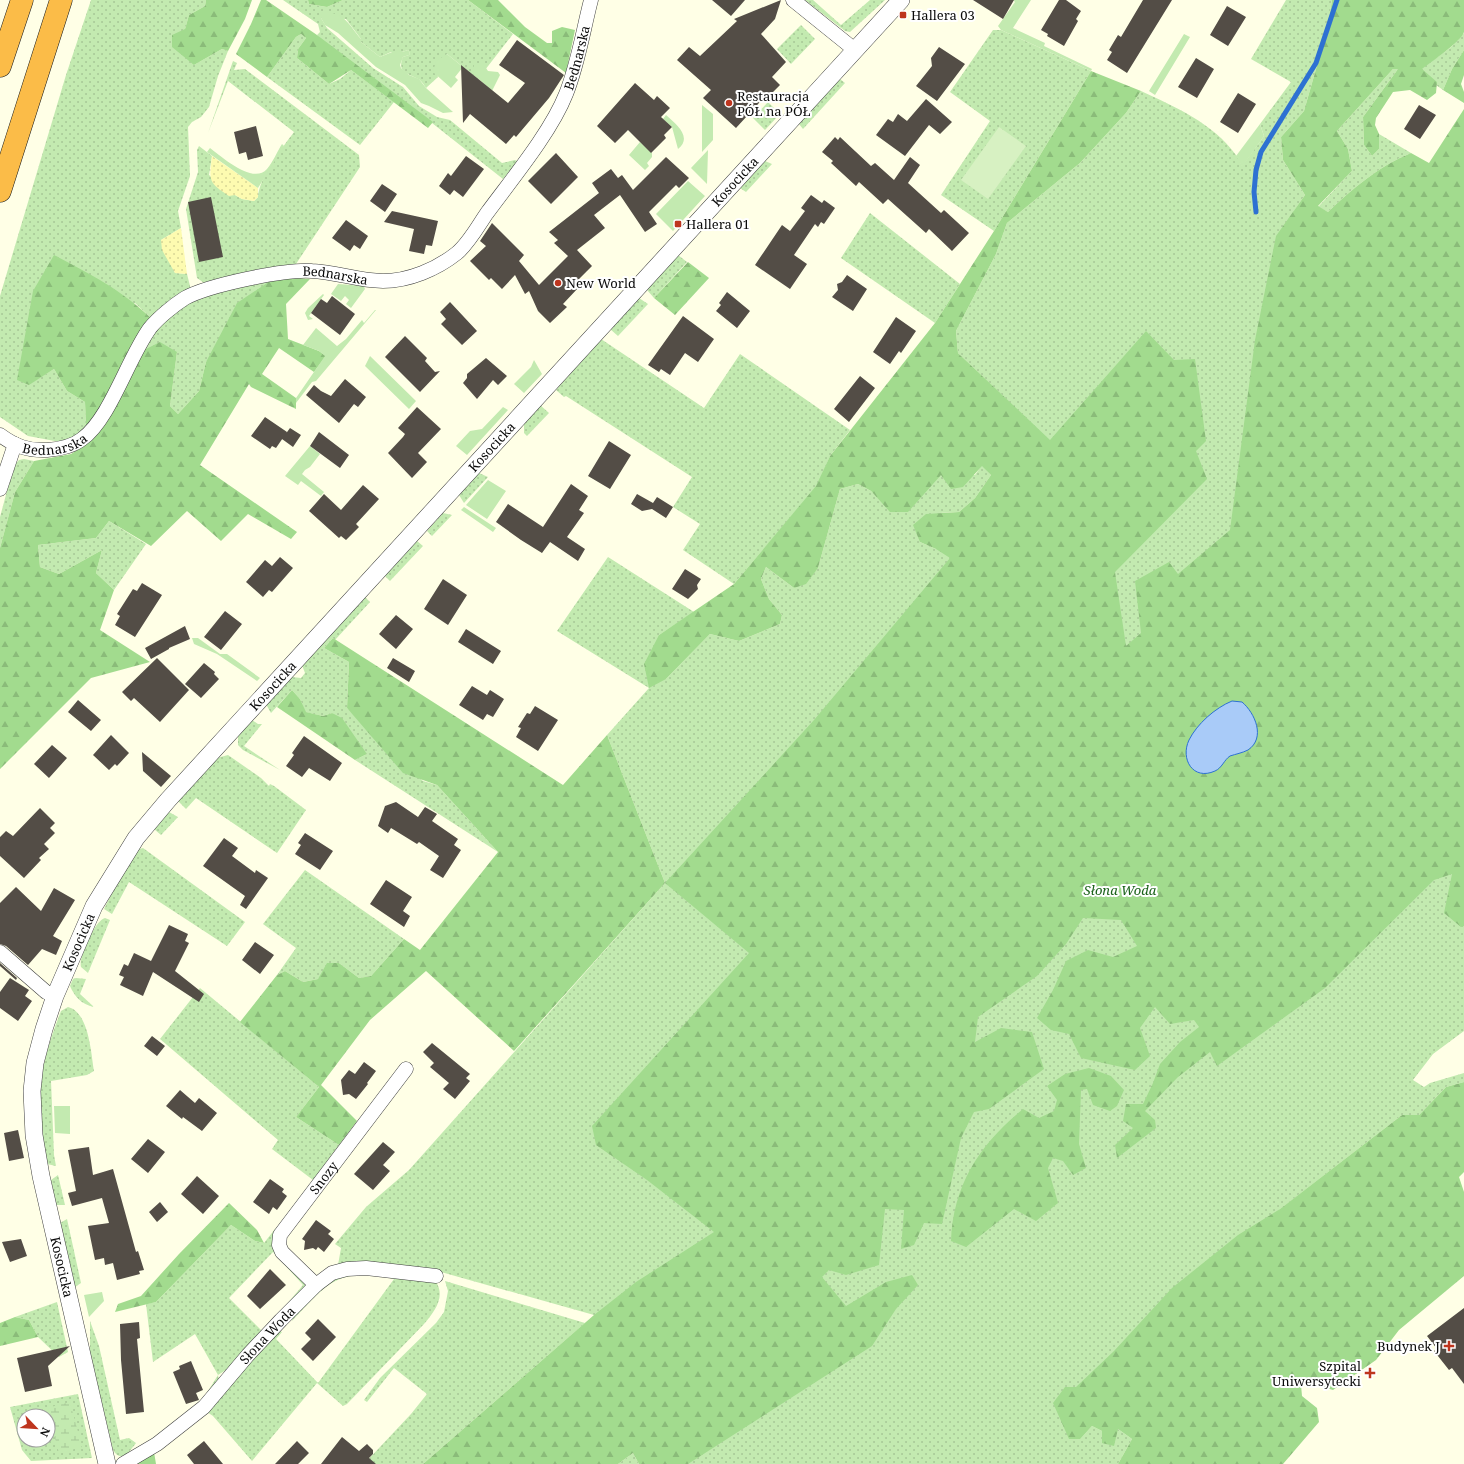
<svg xmlns="http://www.w3.org/2000/svg" width="1464" height="1464" font-family="'Noto Serif',serif">
<style>
.grass{fill:url(#grass-dots);fill-rule:evenodd}
.forest{fill:url(#forest-firs)}
.wetland{fill:url(#wetland-marsh)}
.sand{fill:url(#sand-dots)}
.garden{fill:#c3eab0}
.pitch{fill:#d7f1c2}
.water{fill:#a9cbf8;stroke:#2d71d2}
.lines{fill:none;stroke-linecap:round;stroke-linejoin:round}
.stream{stroke:#2d71d2;stroke-width:5}
.building{fill:#534d46}
.minor-casing{stroke:#3d3d3d;stroke-width:15}
.tertiary-casing{stroke:#3d3d3d;stroke-width:18}
.motorway-casing{stroke:#1b1b1b;stroke-width:23}
.minor{stroke:#fff;stroke-width:14}
.tertiary{stroke:#fff;stroke-width:17}
.motorway{stroke:#fbbc48;stroke-width:22}
.poi-dot{fill:#be351e;stroke:#fff;stroke-width:1.5}
.labels{text-anchor:middle;dominant-baseline:central;stroke-width:4;stroke-linejoin:round;paint-order:stroke}
.poi-label{font-size:13px;fill:#0a0a0a;stroke:#fff;text-anchor:start}
.street-label{font-size:13px;fill:#0a0a0a;stroke:#fff}
.park-label{font-size:13px;font-style:italic;fill:#1a6219;stroke:#fff}
</style>
<defs>
<pattern id="grass-dots" width="8" height="8" patternUnits="userSpaceOnUse"><rect width="8" height="8" fill="#c3eab0"/><path d="M2 2h.1M6 6h.1" fill="none" stroke="#a6c796" stroke-width="1.8" stroke-linecap="round"/></pattern>
<pattern id="forest-firs" width="22" height="20" patternUnits="userSpaceOnUse"><rect width="22" height="20" fill="#a2db8e"/><path d="M5 1l3.5 6h-7zM16 11l3.5 6h-7z" fill="#8abb79"/></pattern>
<pattern id="wetland-marsh" width="20" height="14" patternUnits="userSpaceOnUse"><rect width="20" height="14" fill="#c3eab0"/><path d="M1 5h8M5 5V1M11 12h8M15 12V8" fill="none" stroke="#a6c796"/></pattern>
<pattern id="sand-dots" width="8" height="8" patternUnits="userSpaceOnUse"><rect width="8" height="8" fill="#fdfbb0"/><path d="M2 2h.1M6 6h.1" fill="none" stroke="#d8d696" stroke-width="1.8" stroke-linecap="round"/></pattern>
</defs>
<rect width="100%" height="100%" fill="#ffffe6"/>
<path class="grass" d="M91,0H206L205,6L189,15L185,29L194,65L222,49L228,51L218,76L209,107L201,117L192,122L188,127L190,176L178,211L181,228L161,240L175,273L187,274L191,290L152,319L135,303L29,384L54,369L67,391L85,402L86,426L74,437L60,442L28,436L0,417V296L66,75Z
M283,0H308L309,4L327,7L343,0H468L513,34L478,79L447,54L437,74L438,77L426,88C424,85 421,80 418,79C406,73 397,72 403,57L409,55L410,53L408,50L402,52H391L380,57L361,42V39L346,19L321,18L327,28L373,68L403,87L419,106L437,117L450,120L502,163L515,160L517,161L516,163L503,179L432,123V122L323,41L317,35L320,32L318,24Z
M805,0H813L841,25L870,0H885L850,32L845,31Z
M1286,0H1332L1328,27L1304,111L1281,137L1283,160L1305,195L1294,211L1464,392V1031L1433,1054L1413,1080L1424,1087L1430,1083L1464,1073V1082L1446,1087L1419,1115H1402L1279,1210L1080,1439L1092,1426L1102,1431L1118,1429L1132,1439L1118,1464H687L765,1413L594,1315L434,1270L338,1265L341,1248L335,1244L366,1207L409,1170L665,883L607,735L649,688L557,631L608,557L694,612L659,635L666,679L710,634L739,641L780,624L782,615L769,599L761,579L766,567L794,588L818,568L840,489L858,484L871,491L890,511L941,474L975,475L982,465L991,475L975,498L959,512L940,513L920,542L936,549L1050,441L958,353L956,331L996,254L1007,223L1080,163L1126,113L1141,91C1175,107 1213,123 1236,155C1239,158 1240,163 1242,166L1264,136L1260,124L1291,82L1251,59Z
M801,25L815,39L791,64L777,49Z
M993,30H1001L1091,71L994,231L941,195L990,121L950,92Z
M1464,33V50L1452,69L1443,90L1436,85L1421,69C1435,58 1455,47 1464,33Z
M301,34L306,38L298,49L297,58L329,84L340,79L351,70L394,102L360,145L267,77L296,37Z
M233,61L237,63L234,70L245,69L359,155L360,167L296,264L207,285L197,278L186,209L198,172L197,150L199,146L212,156L209,175L235,195L242,199L254,201L258,197C259,178 282,148 294,132L228,81L208,133Z
M1393,69H1398L1363,117L1364,145L1372,156L1379,149V134L1411,153C1379,166 1353,188 1328,212L1318,207L1352,171L1348,149L1337,131Z
M840,79L845,83L803,129L799,124Z
M768,102L780,114L765,130L753,118Z
M765,161L772,164L746,192L740,188Z
M870,213L960,284L935,323L841,258Z
M678,255L687,262L654,298L647,290Z
M276,277L206,362L199,391L178,414L170,406L177,352L142,351C147,343 152,334 158,328C187,294 235,288 276,277Z
M639,298L648,304L618,336L610,329Z
M601,339L704,408L740,354L850,430L830,456L817,486L734,584L683,550L700,524L673,507L692,477L566,396L564,397L556,390Z
M540,405L549,413L527,436L524,433V424Z
M24,459L34,461L15,492L0,548V517L14,465L19,460Z
M479,473L488,477L464,503L459,495Z
M443,513L452,515L432,536L427,531Z
M109,521L146,544L114,590L96,573L102,550L59,574L40,567L38,545L96,538Z
M417,541L423,546L390,581L385,576Z
M365,597L370,602L335,640L333,638L324,648L349,662L347,708L423,781L437,785L498,852L355,760L367,754L332,713L323,716L305,712L300,699L292,690L271,713L267,706V703L292,677L301,678L305,673L302,665Z
M252,720L258,724H262L244,746L280,770L243,750L238,745V735Z
M228,755L261,778L269,786L270,784L274,786L306,810L277,853L196,798L186,809L178,801L217,758Z
M169,812L178,817L161,835L154,829Z
M143,848L245,922L227,946L129,882L112,914L104,909L124,869L139,849Z
M305,870L404,939L371,976L359,978L339,963L318,979L303,982L285,971L277,975L296,948L263,924Z
M105,918L110,920L88,973L81,967C78,958 95,920 105,918Z
M76,978L86,979L80,994L94,1007C81,1004 75,997 70,986L73,979Z
M200,988L319,1087L296,1117L339,1145L313,1180L272,1149L278,1140L160,1039Z
M68,1007C89,1012 91,1053 94,1071L87,1075L51,1081L54,1155L56,1166L47,1164C44,1144 40,1123 39,1103C39,1072 50,1039 61,1011Z
M58,1175L65,1205H56L51,1180Z
M67,1219L81,1283L75,1287L60,1223Z
M231,1225L255,1241L264,1243L275,1229L306,1285L289,1305L287,1304L303,1285L273,1252L229,1298L262,1331L229,1368L218,1375L219,1381L217,1386L179,1423L205,1396L218,1375L195,1334L153,1362L146,1304L156,1302Z
M352,1272L436,1282C446,1297 434,1312 424,1324L347,1404L343,1406L317,1383L252,1461L213,1416L207,1412L253,1356L279,1331L282,1332L276,1339L318,1383L394,1279C337,1267 328,1283 292,1321L293,1316L323,1284Z
M445,1281L585,1323L423,1464H364L411,1414L427,1394L394,1368L367,1402L364,1400L380,1378L436,1323L444,1312L448,1291Z
M57,1302L68,1352L59,1357L38,1337L29,1320L15,1317Z
M90,1321L99,1346L120,1440L129,1438L136,1443C130,1451 121,1464 113,1450L90,1354Z
M78,1394L92,1458L31,1461L22,1450L10,1407ZM24,1416H48V1440H24Z
M633,1453L639,1464H618Z"/>
<path class="forest" d="M206,0H252L245,19L228,51L222,49L194,65L172,47V35L185,29L189,15L205,6Z
M261,0H266L317,35L433,122L428,128L351,70L329,84L297,58L298,49L306,38L301,34L296,37L267,77L236,54L251,24Z
M308,0H343L327,7L309,4Z
M468,0H498L525,27L547,43H552V31L562,27L575,30L566,73Z
M1332,0H1464C1464,10 1464,22 1464,32C1462,41 1431,62 1422,69L1437,82L1436,93L1427,100L1410,90L1393,92L1376,118L1375,125L1379,134V149L1372,156L1364,145L1363,117L1398,69H1393L1337,131L1348,149L1352,171L1318,206L1328,212C1353,188 1379,166 1411,153L1429,163L1464,109V926L1461,927L1444,913L1452,874L1434,880L1325,988L1217,1066L1210,1052L1178,1077L1145,1111L1155,1120L1156,1128L1117,1158L1115,1145L1133,1128L1123,1121L1126,1104H1143L1153,1083L1160,1064L1180,1042L1199,1027L1194,1020L1170,1024L1155,1007L1140,1028L1150,1056L1135,1070L1081,1058L1069,1034L1051,1030L1037,1018L1053,990L1066,961L1088,950L1113,957L1137,946L1121,920L1083,918L1066,944L1037,976L978,1017L975,1042L1001,1028L1032,1032L1044,1069L989,1109L974,1112L961,1138L942,1224L924,1223L914,1245L901,1249L904,1210L885,1209L879,1265L846,1275L829,1270L822,1277L846,1306L886,1282L912,1275L918,1285L896,1309L872,1346L688,1464H639L633,1453L618,1464H423L594,1315L636,1282L714,1232L647,1180L596,1145L592,1126L749,953L665,883L514,1051L426,971L370,1020L321,1085L357,1121L339,1145L296,1117L319,1087L240,1022L277,975L285,971L303,982L318,979L327,963H339L359,978L371,976L404,939L420,950L498,852L437,785L403,773L347,708L349,662L324,648L333,638L563,785L607,735L665,883L814,720L950,558L936,549L920,542L913,525L926,514L959,512L975,498L991,475L982,466L963,487L951,489L941,475L908,512H890L871,491L858,484L840,489L818,568L806,584L794,588L766,567L761,579L769,599L782,615L780,624L739,641L710,634L666,679L649,688L644,664L659,635L734,584L816,486L830,456L935,323L994,231L1091,71L1141,91L1126,113L1080,163L1007,223L996,254L956,331L958,353L1050,440L1146,331L1174,360L1195,359L1206,441L1196,451L1207,479L1115,572L1126,646L1141,633L1135,581L1169,562L1178,574L1230,530L1255,340L1276,236L1305,195L1283,160L1281,137L1304,111L1328,27Z
M1464,50V75L1461,84L1464,92V103L1443,90L1452,69Z
M54,255C90,274 122,290 152,319L105,402L86,426L85,402L67,391L54,369L29,385L17,380L33,291Z
M688,262L709,278L675,315L654,298Z
M276,277L310,279L286,304L288,339L319,351L326,356L314,372L279,348L262,374L296,398V409L251,387L249,384L200,465L297,532L291,539L248,514L221,541L187,511L151,546L109,521L96,538L38,545L40,567L59,574L102,550L96,573L114,590L100,630L150,662L91,678L0,769V548L15,492L34,461L71,454L89,442L105,425L142,351L160,342L177,352L170,406L178,414L199,391L206,362L237,303Z
M292,690L300,699L306,712L323,716L332,713L342,718L367,754L355,760L277,707Z
M1089,1068L1111,1076L1124,1090L1117,1106L1110,1111L1093,1105L1087,1089L1081,1090L1079,1144L1086,1168L1073,1175L1063,1161L1053,1158L1048,1168L1058,1203L1036,1221L1014,1209L966,1247L951,1241C953,1184 981,1143 1023,1109L1039,1118L1054,1111L1057,1100L1047,1086L1065,1074Z
M1464,1082V1172L1459,1177L1464,1192V1276L1399,1330L1376,1360L1333,1390L1312,1384L1301,1385L1302,1396L1317,1408L1319,1422L1283,1464H1118L1132,1439L1118,1429L1114,1446L1102,1443V1431L1092,1426L1080,1439H1069L1053,1403L1065,1387H1076L1114,1351L1172,1288L1238,1235L1280,1209L1402,1115H1419L1446,1087Z
M229,1203L257,1230L264,1243L255,1241L231,1225L156,1302L115,1312L118,1304L141,1296L179,1254Z
M15,1317L29,1320L38,1337L0,1346V1323Z
M154,1452L156,1464H136Z"/>
<path class="wetland" d="M70,1402L82,1447L59,1453L47,1408Z"/>
<path class="sand" d="M212,156L258,188V197L254,201L242,199L235,195L229,196C208,182 209,181 212,156Z
M181,228L187,274L175,273L162,250L161,240Z"/>
<path class="garden" d="M1013,0H1031L1013,28L1045,43L1044,46L1092,69L1091,71L1001,30L998,26L1015,2Z
M328,12C347,16 349,25 361,39V42L380,57L397,50L402,52L408,50L410,53L409,55L403,57L400,65L401,68L409,75L419,79L426,88L453,112L443,113L429,106L421,103L405,85L376,67L338,33L325,25L321,18L322,13Z
M1184,34L1190,37L1155,95L1149,91Z
M447,54L463,67L455,77L458,80L451,88L433,72L436,61Z
M482,62L488,71L498,72L500,75L492,91L473,74L474,65Z
M702,105L713,114V140L702,152Z
M666,115C676,124 693,137 678,149L672,127L663,119Z
M1260,124L1264,136L1242,167L1236,156Z
M640,142L652,153V157L647,163L649,166L645,170L629,155Z
M282,144L284,146L258,188L207,152L210,148C222,157 253,185 267,169C273,162 277,152 282,144Z
M708,150L707,184L691,168Z
M688,181L705,196L673,231L656,214Z
M338,284L364,286L365,289L351,308L346,304L349,300L345,296L341,301L331,294Z
M323,294L324,295L309,316L313,319L308,320L305,313L308,308Z
M375,310H376L316,381L312,382L296,403V398L325,356L319,351L303,345L316,328L337,346L346,339L362,320L364,323Z
M370,356L416,401L409,409L365,366Z
M534,360L542,374L524,393L514,384L531,367Z
M503,407L508,410L467,455L456,446L470,431L482,429Z
M310,446L320,454L310,467L305,470L302,474L324,492L321,496L301,481L298,485L285,476Z
M488,480L506,491L487,519L466,505Z
M464,507L496,528L493,532L461,510Z
M192,638H198L220,654H227L260,678L257,681L217,654L194,644Z
M54,1106H70V1134L55,1133Z
M102,1292L104,1301L89,1317L84,1295Z"/>
<path class="pitch" d="M999,127L1026,146L988,199L961,180Z"/>
<path class="water" d="M1232,701L1242,702C1255,713 1266,738 1248,750C1242,753 1236,754 1230,756C1224,760 1222,768 1215,771C1193,781 1180,759 1189,740C1197,724 1215,708 1232,701Z"/>
<g class="lines">
<path class="stream" d="M1256,212L1254,192L1256,170L1261,152L1316,63L1337,0"/>
</g>
<path class="building" d="M712,0H745L731,16Z
M781,0L775,19L761,34L786,62L772,77L780,85L770,95L768,93L736,128L703,98L711,90L677,60L689,47L700,56L737,21L734,19Z
M973,0H1014L1003,19Z
M1059,0H1066L1081,11L1076,19L1078,21L1064,46L1047,36L1048,34L1041,30Z
M1143,0H1172L1127,73L1107,60L1112,52L1109,50L1118,35L1121,37Z
M1227,6L1246,17L1228,46L1210,35Z
M517,40L564,75L549,98L516,137L514,135L506,144L470,114L463,123L461,65L508,103L525,83L499,65Z
M939,47L965,64L937,101L916,86L932,66L931,58Z
M1196,58L1214,69L1197,98L1178,87Z
M635,83L654,100L657,96L670,108L661,117L672,127L664,135L666,138L651,153L628,130L615,143L597,126Z
M1238,93L1256,104L1238,133L1220,122Z
M926,99L952,122L940,134L929,125L905,156L876,135L888,119L893,122L898,114L907,121Z
M1419,105L1436,115L1420,139L1404,129Z
M256,126L263,156L248,160L246,152L239,154L234,132Z
M835,137L838,140L840,137L871,166L875,163L894,180L910,157L920,165L908,183L941,213L944,210L969,233L952,251L929,229L926,233L888,199L883,204L859,182L856,186L831,163L833,161L822,152Z
M556,153L578,177L551,204L528,181Z
M466,156L484,169L463,197L454,190L450,195L439,186L448,173L451,176Z
M666,157L689,178L679,188L676,185L649,212L657,224L645,232L620,195L594,215L605,228L577,250L592,266L577,281L579,287L563,304L567,307L550,323L538,311L529,291L525,294L515,275L502,289L491,278L489,280L470,261L486,246L480,241L492,223L524,255L519,261L539,285L568,256L554,243L558,240L549,232L599,193L592,183L611,169L618,178L622,175L633,190Z
M382,184L397,194L385,212L370,201Z
M811,195L822,203L824,200L835,208L824,224L821,222L818,227L815,224L794,255L807,264L790,289L755,265L782,225L790,231L805,211L801,208Z
M211,197L223,257L199,262L188,202Z
M392,211L438,221L432,246L426,245L424,254L409,251L414,229L384,222Z
M346,220L368,236L360,249L354,245L350,251L332,238Z
M847,275L867,289L853,311L832,297L838,290L837,284L842,282Z
M727,292L750,311L737,328L716,311L721,305L719,303Z
M332,296L355,314L340,335L311,313L321,299L327,303Z
M450,302L477,331L462,345L441,324L446,319L440,312Z
M683,316L714,339L698,362L685,353L670,375L661,369L659,372L648,365Z
M896,317L916,331L901,353L899,351L890,364L873,352Z
M405,336L427,358L425,361L435,372L440,371L420,392L385,357Z
M486,358L507,376L498,385L493,380L477,399L463,383L467,378V374Z
M860,376L875,388L849,422L834,409Z
M345,379L366,397L358,407L354,404L339,423L306,395L314,385L321,391L331,396Z
M417,407L441,429L418,453L427,462L412,478L388,453L403,437L405,434L398,428Z
M265,417L287,432L276,448L272,446L270,449L251,436Z
M290,428L301,435L293,447L282,439Z
M319,432L349,455L340,468L310,446Z
M609,441L631,455L610,489L588,476Z
M571,484L588,496L579,510L584,513L567,537L585,549L578,561L550,542L542,553L521,540L496,522L508,504L543,527Z
M363,485L379,499L356,524L359,527L346,540L341,536L339,538L309,511L324,494L341,510Z
M637,494L653,503L657,497L673,507L666,518L652,509L642,511L631,504Z
M280,557L293,568L272,592L269,590L263,597L246,582L265,560L272,566Z
M685,569L701,579L697,585L698,589L688,599L672,589Z
M443,579L467,595L448,625L424,609Z
M142,583L162,595L135,637L115,625L120,616L117,614L133,589L137,591Z
M225,611L242,624L221,650L204,637Z
M396,615L413,629L396,649L379,634Z
M185,626L190,639L169,648V649L151,659L145,648Z
M466,629L501,651L493,664L458,642Z
M157,658L189,690L160,722L134,698L131,701L122,692Z
M393,658L415,671L409,682L387,668Z
M204,663L215,672L214,674L219,679L201,698L185,684Z
M472,686L487,695L490,690L504,699L493,717L487,714L483,720L459,705Z
M78,700L101,720L91,731L68,712Z
M535,706L558,720L538,751L516,737L521,728L518,727L527,713L530,714Z
M111,735L129,753L117,766L115,764L109,770L93,755Z
M304,736L342,763L330,781L309,768L302,777L286,766L294,755L292,753Z
M52,745L67,758L49,778L34,764Z
M142,752L171,776L161,787L143,771Z
M396,802L418,817L425,807L437,814L432,821L458,839L454,845L461,850L443,878L430,870L439,856L419,842L417,844L391,828L388,833L378,826L385,806Z
M40,808L55,823L50,828L55,833L44,844L49,849L39,858L41,860L24,878L0,856V837L6,831L13,836Z
M305,833L333,851L320,870L295,854L301,845L298,843Z
M224,838L238,848L232,856L255,873L256,870L268,878L246,909L240,905L245,896L203,866Z
M386,880L412,897L403,911L410,916L404,927L370,904Z
M16,887L41,911L54,888L75,900L53,936L62,941L56,955L42,949L28,965L6,946L0,944V903Z
M169,925L188,934L185,941L189,943L175,971L204,994L199,1002L153,972L143,996L120,985L124,977L119,975L124,964L128,966L134,953L151,961Z
M255,942L274,955L260,974L242,960Z
M0,963L17,978L16,980L0,966Z
M10,978L29,990L25,996L32,1001L18,1021L0,1008V992Z
M152,1036L165,1046L157,1056L144,1046Z
M432,1043L470,1074L466,1078L470,1081L455,1099L443,1089L449,1083L430,1067L434,1063L423,1052Z
M364,1062L376,1071L367,1083L368,1084L356,1099L349,1094L343,1095L341,1080L349,1070L355,1074Z
M180,1090L195,1103L199,1098L217,1113L202,1131L183,1117L182,1119L166,1106Z
M18,1130L24,1158L9,1161L4,1133Z
M148,1139L165,1152L148,1173L131,1159Z
M383,1142L395,1152L383,1165L390,1171L373,1190L354,1174Z
M89,1147L93,1175L113,1169L136,1252L138,1251L144,1270L139,1271L140,1274L117,1280L113,1263L105,1265L104,1258L95,1260L88,1226L109,1223L102,1198L72,1206L68,1193L76,1191L68,1150Z
M197,1176L219,1196L203,1214L181,1194Z
M270,1179L284,1189L282,1192L287,1196L277,1210L273,1207L269,1214L253,1202Z
M160,1202L168,1212L157,1222L149,1212Z
M316,1220L331,1231L328,1234L334,1239L324,1252L318,1247L316,1250L313,1248L304,1250L305,1241L302,1239Z
M21,1239L27,1256L10,1262L2,1242Z
M270,1269L286,1285L260,1309L247,1296Z
M1464,1308V1384L1452,1368L1449,1370L1434,1351L1437,1349L1427,1336Z
M318,1319L336,1337L313,1361L301,1349L311,1339L305,1333Z
M139,1322L140,1338L137,1339L144,1412L126,1414L121,1360L120,1324Z
M70,1346L48,1366L52,1386L25,1392L17,1358Z
M191,1361L203,1390L196,1393L199,1400L186,1404L173,1372L180,1369L179,1366Z
M342,1437L359,1451L367,1444L373,1450V1454L369,1458L376,1464H321Z
M204,1441L223,1464H194L187,1455Z
M297,1441L309,1453L298,1464H275Z"/>
<g class="lines">
<g class="minor-casing">
<g id="minor">
<path d="M793,0L855,50"/>
<path id="s1" d="M0,435C15,446 28,451 47,450C59,449 72,447 82,439C110,419 128,358 150,328C158,318 174,305 185,298C209,285 285,269 312,271C336,272 359,281 383,281C409,281 437,269 457,253C469,243 478,226 487,213C512,179 551,132 566,94C578,64 583,31 591,0"/>
<path d="M0,489L15,444"/>
<path d="M0,952L46,992L55,996"/>
<path id="s2" d="M316,1285L282,1252L279,1245L280,1235L406,1069"/>
<path id="s3" d="M123,1464L157,1444L204,1407L248,1355L281,1320L316,1285L332,1273L347,1269L366,1268L436,1276"/>
</g>
</g>
<g class="tertiary-casing">
<g id="tertiary">
<path id="s4" d="M107,1464L41,1176L34,1135L32,1091L35,1063L44,1029L55,996L94,906L136,838L168,800L901,0"/>
</g>
</g>
<g class="motorway-casing">
<path id="motorway" d="M0,66L22,0
M0,191L61,0"/>
</g>
<use href="#minor" class="minor"/>
<use href="#tertiary" class="tertiary"/>
<use href="#motorway" class="motorway"/>
</g>
<g class="poi-dot">
<rect x="899" y="11" width="8" height="8" rx="2"/>
<circle cx="729" cy="103" r="4"/>
<rect x="674" y="220" width="8" height="8" rx="2"/>
<circle cx="558" cy="283" r="4"/>
<path d="M1447 1340h4v4h4v4h-4v4h-4v-4h-4v-4h4z"/>
<path d="M1368 1367h4v4h4v4h-4v4h-4v-4h-4v-4h4z"/>
</g>
<g class="labels">
<g class="poi-label">
<text x="911" y="15">Hallera 03</text>
<text x="737" y="96">Restauracja<tspan x="737" dy="15">PÓŁ na PÓŁ</tspan></text>
<text x="686" y="224">Hallera 01</text>
<text x="566" y="283">New World</text>
<text x="1440" y="1346" text-anchor="end">Budynek J</text>
<text x="1361" y="1366" text-anchor="end">Szpital<tspan x="1361" dy="15">Uniwersytecki</tspan></text>
</g>
<g class="street-label">
<text stroke="none"><textPath href="#s1" startOffset="779">Bednarska</textPath></text>
<text stroke="none"><textPath href="#s4" startOffset="1546">Kosocicka</textPath></text>
<text stroke="none"><textPath href="#s1" startOffset="419">Bednarska</textPath></text>
<text stroke="none"><textPath href="#s1" startOffset="59">Bednarska</textPath></text>
<text stroke="none"><textPath href="#s4" startOffset="1186">Kosocicka</textPath></text>
<text stroke="none"><textPath href="#s4" startOffset="862">Kosocicka</textPath></text>
<text stroke="none"><textPath href="#s4" startOffset="538">Kosocicka</textPath></text>
<text stroke="none"><textPath href="#s2" startOffset="137">Snozy</textPath></text>
<text transform="translate(62 1267) rotate(77)">Kosocicka</text>
<text stroke="none"><textPath href="#s3" startOffset="195">Słona Woda</textPath></text>
</g>
<g class="park-label">
<text x="1120" y="890">Słona Woda</text>
</g>
</g>
<g transform="translate(36 1428) rotate(115)"><circle r="19" fill="#ffffff" stroke="#9d9d9d"/>
<path d="M0-3L7 15L0 10L-7 15Z" fill="#be351e"/>
<text y="-6" font-size="11" font-weight="bold" text-anchor="middle" fill="#0a0a0a">N</text>
</g>
</svg>
